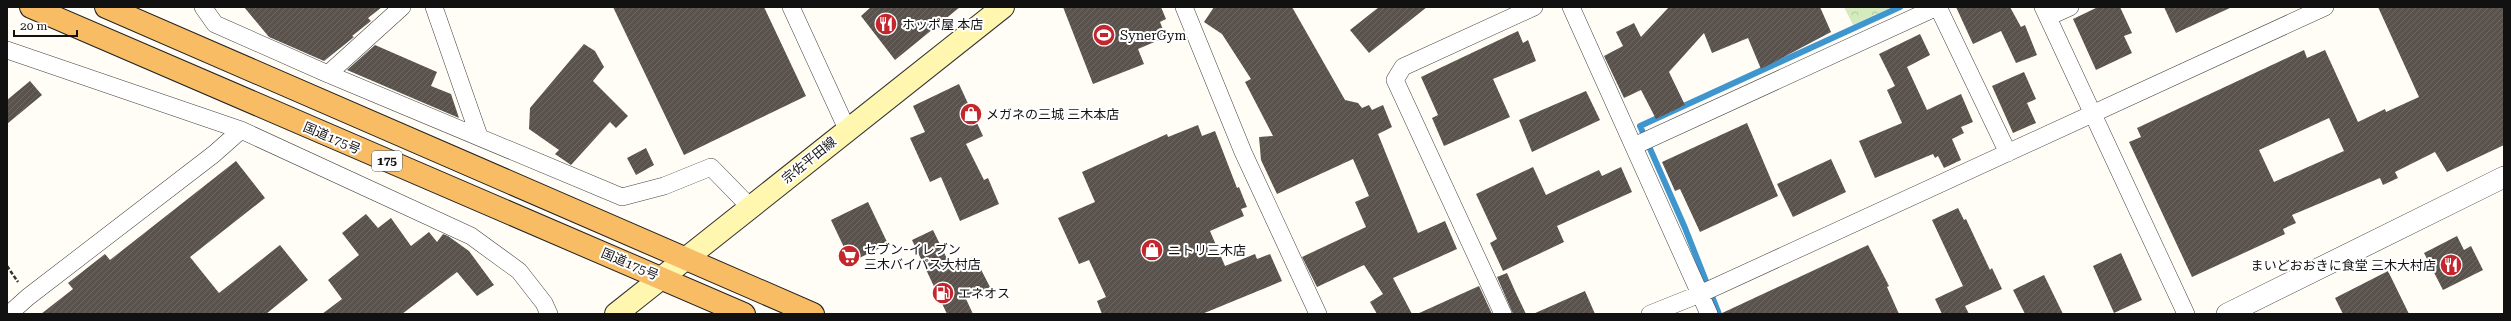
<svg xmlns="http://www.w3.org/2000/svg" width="2511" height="321" font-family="'Roboto Serif','Noto Sans JP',serif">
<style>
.park{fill:url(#park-crowns)}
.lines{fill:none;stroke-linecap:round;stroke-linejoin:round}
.stream{stroke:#3f96cf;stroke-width:6}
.building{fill:url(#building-hatch);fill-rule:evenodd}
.minor-casing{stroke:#444;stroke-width:18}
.tertiary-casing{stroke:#444;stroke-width:22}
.secondary-casing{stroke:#333;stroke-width:24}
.trunk-casing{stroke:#222;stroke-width:24}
.path{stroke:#333;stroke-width:2.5;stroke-dasharray:4 2;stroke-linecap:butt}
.minor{stroke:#fff;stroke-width:17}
.tertiary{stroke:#fff;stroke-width:21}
.secondary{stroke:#fff6b0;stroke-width:22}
.trunk{stroke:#f7bc64;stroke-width:22}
.labels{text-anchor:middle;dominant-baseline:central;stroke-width:4;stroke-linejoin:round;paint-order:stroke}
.shield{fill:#fff;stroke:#585858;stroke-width:1}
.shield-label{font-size:12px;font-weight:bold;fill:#111}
.poi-label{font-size:13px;fill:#111;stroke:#fff;text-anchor:start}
.street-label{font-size:13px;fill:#111;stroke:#fff}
</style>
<defs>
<pattern id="park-crowns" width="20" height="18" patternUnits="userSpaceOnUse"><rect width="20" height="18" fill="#d5ebbd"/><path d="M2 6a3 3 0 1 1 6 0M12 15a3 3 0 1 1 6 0" fill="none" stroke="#b6c8a1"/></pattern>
<pattern id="building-hatch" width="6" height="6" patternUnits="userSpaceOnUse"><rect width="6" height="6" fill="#5a524d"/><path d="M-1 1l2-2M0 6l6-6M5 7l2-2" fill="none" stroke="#6d6662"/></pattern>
</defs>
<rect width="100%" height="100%" fill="#fffdf5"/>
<path class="park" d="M1844,7H1892L1853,25Z"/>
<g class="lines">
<path class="stream" d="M1719,314L1685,228L1640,126L1900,7"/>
</g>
<path class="building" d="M244,7H382L368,18L371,21L352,36L354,37L324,61L269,37Z
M613,7H764L806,96L684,155Z
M871,7H960L895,60L861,16Z
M1063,7H1161L1166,19L1160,22L1166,37L1138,49L1144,64L1093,84Z
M1214,7H1292L1345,100L1358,103L1362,108L1369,105L1372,110L1383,105L1392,127L1378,134L1418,233L1445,221L1457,249L1393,278L1412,314H1377L1370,302L1383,294L1364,265L1317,287L1302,257L1366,227L1355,202L1369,196L1353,159L1277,194L1261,160L1259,137L1273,136L1245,82L1251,79L1222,34L1204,22Z
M1379,7H1427L1369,53L1350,30Z
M1669,7H1820L1831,32L1761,69L1748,38L1712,53L1704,33L1669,72L1685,105L1656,119L1641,90L1624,98L1604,56L1623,46L1616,32L1634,23L1641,37Z
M1956,7H2010L2021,27L2025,25L2037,55L2016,63L2001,31L1973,44Z
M2098,7H2120L2132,33L2124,36L2132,53L2096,70L2073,19Z
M2164,7H2232L2176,33Z
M2378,7H2504V145L2447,172L2435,152L2395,172L2398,178L2383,185L2380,178L2292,215L2296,223L2283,229L2285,234L2192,277L2129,142L2141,137L2137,128L2304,50L2307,58L2325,50L2358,122L2385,109L2386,112L2419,97ZM2329,118L2344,151L2274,182L2259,150Z
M1518,31L1523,43L1528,40L1536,61L1493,79L1510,117L1444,146L1432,118L1438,115L1421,77Z
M1920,34L1930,55L1907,67L1927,110L1961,94L1973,122L1961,127L1964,133L1952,139L1961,160L1944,168L1938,156L1935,158L1933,154L1875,178L1859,141L1902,123L1887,90L1895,86L1879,54Z
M584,44L595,51L604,67L593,81L628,116L616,128L610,122L571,165L555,154L559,150L529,129L530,108Z
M375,45L437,72L431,86L451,94L459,118L347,70Z
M2024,72L2036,99L2027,103L2036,123L2013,133L1992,86Z
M30,81L42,95L7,124V100Z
M959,84L983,136L966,144L984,180L988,178L999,204L960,221L941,177L930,182L910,138L925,132L913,106Z
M1586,91L1600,120L1532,152L1519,120Z
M1747,123L1778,196L1700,232L1680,189L1675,191L1662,162Z
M1198,125L1202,136L1215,131L1237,188L1239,187L1247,207L1241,209L1244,216L1210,231L1225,266L1255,254L1257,259L1270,254L1282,281L1202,314H1102L1097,301L1106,297L1089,260L1079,264L1058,218L1095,202L1082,172L1167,134L1168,137Z
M646,148L654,165L636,175L627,158Z
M1831,159L1846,192L1793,217L1777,184Z
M236,161L265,198L190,257L219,293L280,245L308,280L266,314H41L73,289L68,283L105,254L110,260Z
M1533,167L1546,195L1599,170L1602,176L1621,167L1632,192L1557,226L1564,242L1503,271L1490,243L1497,239L1476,194Z
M868,202L888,244L851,262L831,220Z
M1958,208L1964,220L1966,219L1990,270L1992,268L2002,289L1965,306L1969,314H1942L1935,299L1963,286L1932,220Z
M366,214L378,228L391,218L411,246L429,232L437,242L443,234L448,236L469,251L494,285L477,296L457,272L402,314H322L342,299L328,280L359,255L342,233Z
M933,230L953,271L974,256L990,287L966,299L973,314H947L912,240Z
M2457,236L2464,250L2471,246L2483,270L2443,290L2424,253Z
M1868,245L1889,286L1887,287L1899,314H1720Z
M2121,253L2142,300L2114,313L2093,266Z
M2388,271L2409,314H2343L2335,298Z
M1507,273L1515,291L1526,314H1513L1497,277Z
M2044,275L2063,314H2025L2013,290Z
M1479,286L1492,314H1417Z
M1585,291L1595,314H1533Z"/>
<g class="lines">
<g class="minor-casing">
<path id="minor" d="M203,7L215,24L328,74
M402,7L328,74L622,197L664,186L711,167L750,207
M434,7L479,136
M791,7L847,129
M1184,7L1243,152L1318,314
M1571,7L1709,314
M1938,7L2008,153
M2043,7L2186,314
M2048,17L2070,7
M7,50L241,130L471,236L519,271L544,303L549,314
M1634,146L1937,7
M9,314L28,297L214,154L241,130
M1503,314L1395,80L1403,67L1534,7
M1650,314L1700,294L2325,7"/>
</g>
<g class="tertiary-casing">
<path id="tertiary" d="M2227,314L2504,177"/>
</g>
<g class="secondary-casing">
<path id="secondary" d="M616,314L1003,7"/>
</g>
<g class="trunk-casing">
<path id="trunk" d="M31,7L744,314
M106,7L813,314"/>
</g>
<path class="path" d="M7,266L18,282"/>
<use href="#minor" class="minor"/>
<use href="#tertiary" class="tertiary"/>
<use href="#secondary" class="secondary"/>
<use href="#trunk" class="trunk"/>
</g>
<defs>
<g id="restaurant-disc" transform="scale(1.15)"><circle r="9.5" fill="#c4262e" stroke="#fff"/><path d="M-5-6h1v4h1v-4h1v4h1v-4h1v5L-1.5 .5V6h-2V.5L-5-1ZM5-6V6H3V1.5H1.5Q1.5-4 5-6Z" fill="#fff"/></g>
<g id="stadium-disc" transform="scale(1.15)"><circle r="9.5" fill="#c4262e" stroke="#fff"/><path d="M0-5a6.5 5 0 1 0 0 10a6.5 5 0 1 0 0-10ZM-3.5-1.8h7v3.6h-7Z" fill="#fff"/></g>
<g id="shop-disc" transform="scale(1.15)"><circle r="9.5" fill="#c4262e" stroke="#fff"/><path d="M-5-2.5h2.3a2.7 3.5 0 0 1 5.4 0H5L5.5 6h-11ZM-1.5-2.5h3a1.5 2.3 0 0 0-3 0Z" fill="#fff"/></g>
<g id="supermarket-disc" transform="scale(1.15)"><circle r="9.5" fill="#c4262e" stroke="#fff"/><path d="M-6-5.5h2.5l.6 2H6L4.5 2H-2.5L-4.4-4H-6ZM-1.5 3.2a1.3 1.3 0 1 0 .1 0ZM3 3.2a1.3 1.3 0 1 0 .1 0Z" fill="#fff"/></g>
<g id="fuel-disc" transform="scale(1.15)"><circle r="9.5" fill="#c4262e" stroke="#fff"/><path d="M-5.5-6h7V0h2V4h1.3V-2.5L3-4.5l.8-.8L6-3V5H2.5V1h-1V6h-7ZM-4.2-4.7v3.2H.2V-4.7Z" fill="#fff"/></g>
</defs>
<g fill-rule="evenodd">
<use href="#restaurant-disc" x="886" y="24"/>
<use href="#stadium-disc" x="1104" y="35"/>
<use href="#shop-disc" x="971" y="114"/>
<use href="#shop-disc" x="1152" y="250"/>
<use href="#supermarket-disc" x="849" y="256"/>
<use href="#restaurant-disc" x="2451" y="265"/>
<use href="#fuel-disc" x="943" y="293"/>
</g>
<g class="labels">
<rect class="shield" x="372" y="151" width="30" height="20" rx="3"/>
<g class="shield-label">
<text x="387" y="161">175</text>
</g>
<g class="poi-label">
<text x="902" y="24">ホッポ屋 本店</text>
<text x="1120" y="35">SynerGym</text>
<text x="986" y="114">メガネの三城 三木本店</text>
<text x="864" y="249">セブン-イレブン<tspan x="864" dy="15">三木バイパス大村店</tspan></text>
<text x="1168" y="250">ニトリ三木店</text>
<text x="2436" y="265" text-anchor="end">まいどおおきに食堂 三木大村店</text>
<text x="958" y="293">エネオス</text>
</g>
<g class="street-label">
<text transform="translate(332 138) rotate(23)">国道175号</text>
<text transform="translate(809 160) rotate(-39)">宗佐平田線</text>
<text transform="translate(630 264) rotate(23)">国道175号</text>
</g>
</g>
<rect width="2511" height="321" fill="none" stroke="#111111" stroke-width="16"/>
<path d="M14 30v6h63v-6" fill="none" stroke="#111111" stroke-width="2"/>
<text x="20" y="30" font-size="12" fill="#111111" stroke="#ffffff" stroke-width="3" paint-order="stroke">20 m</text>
</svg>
